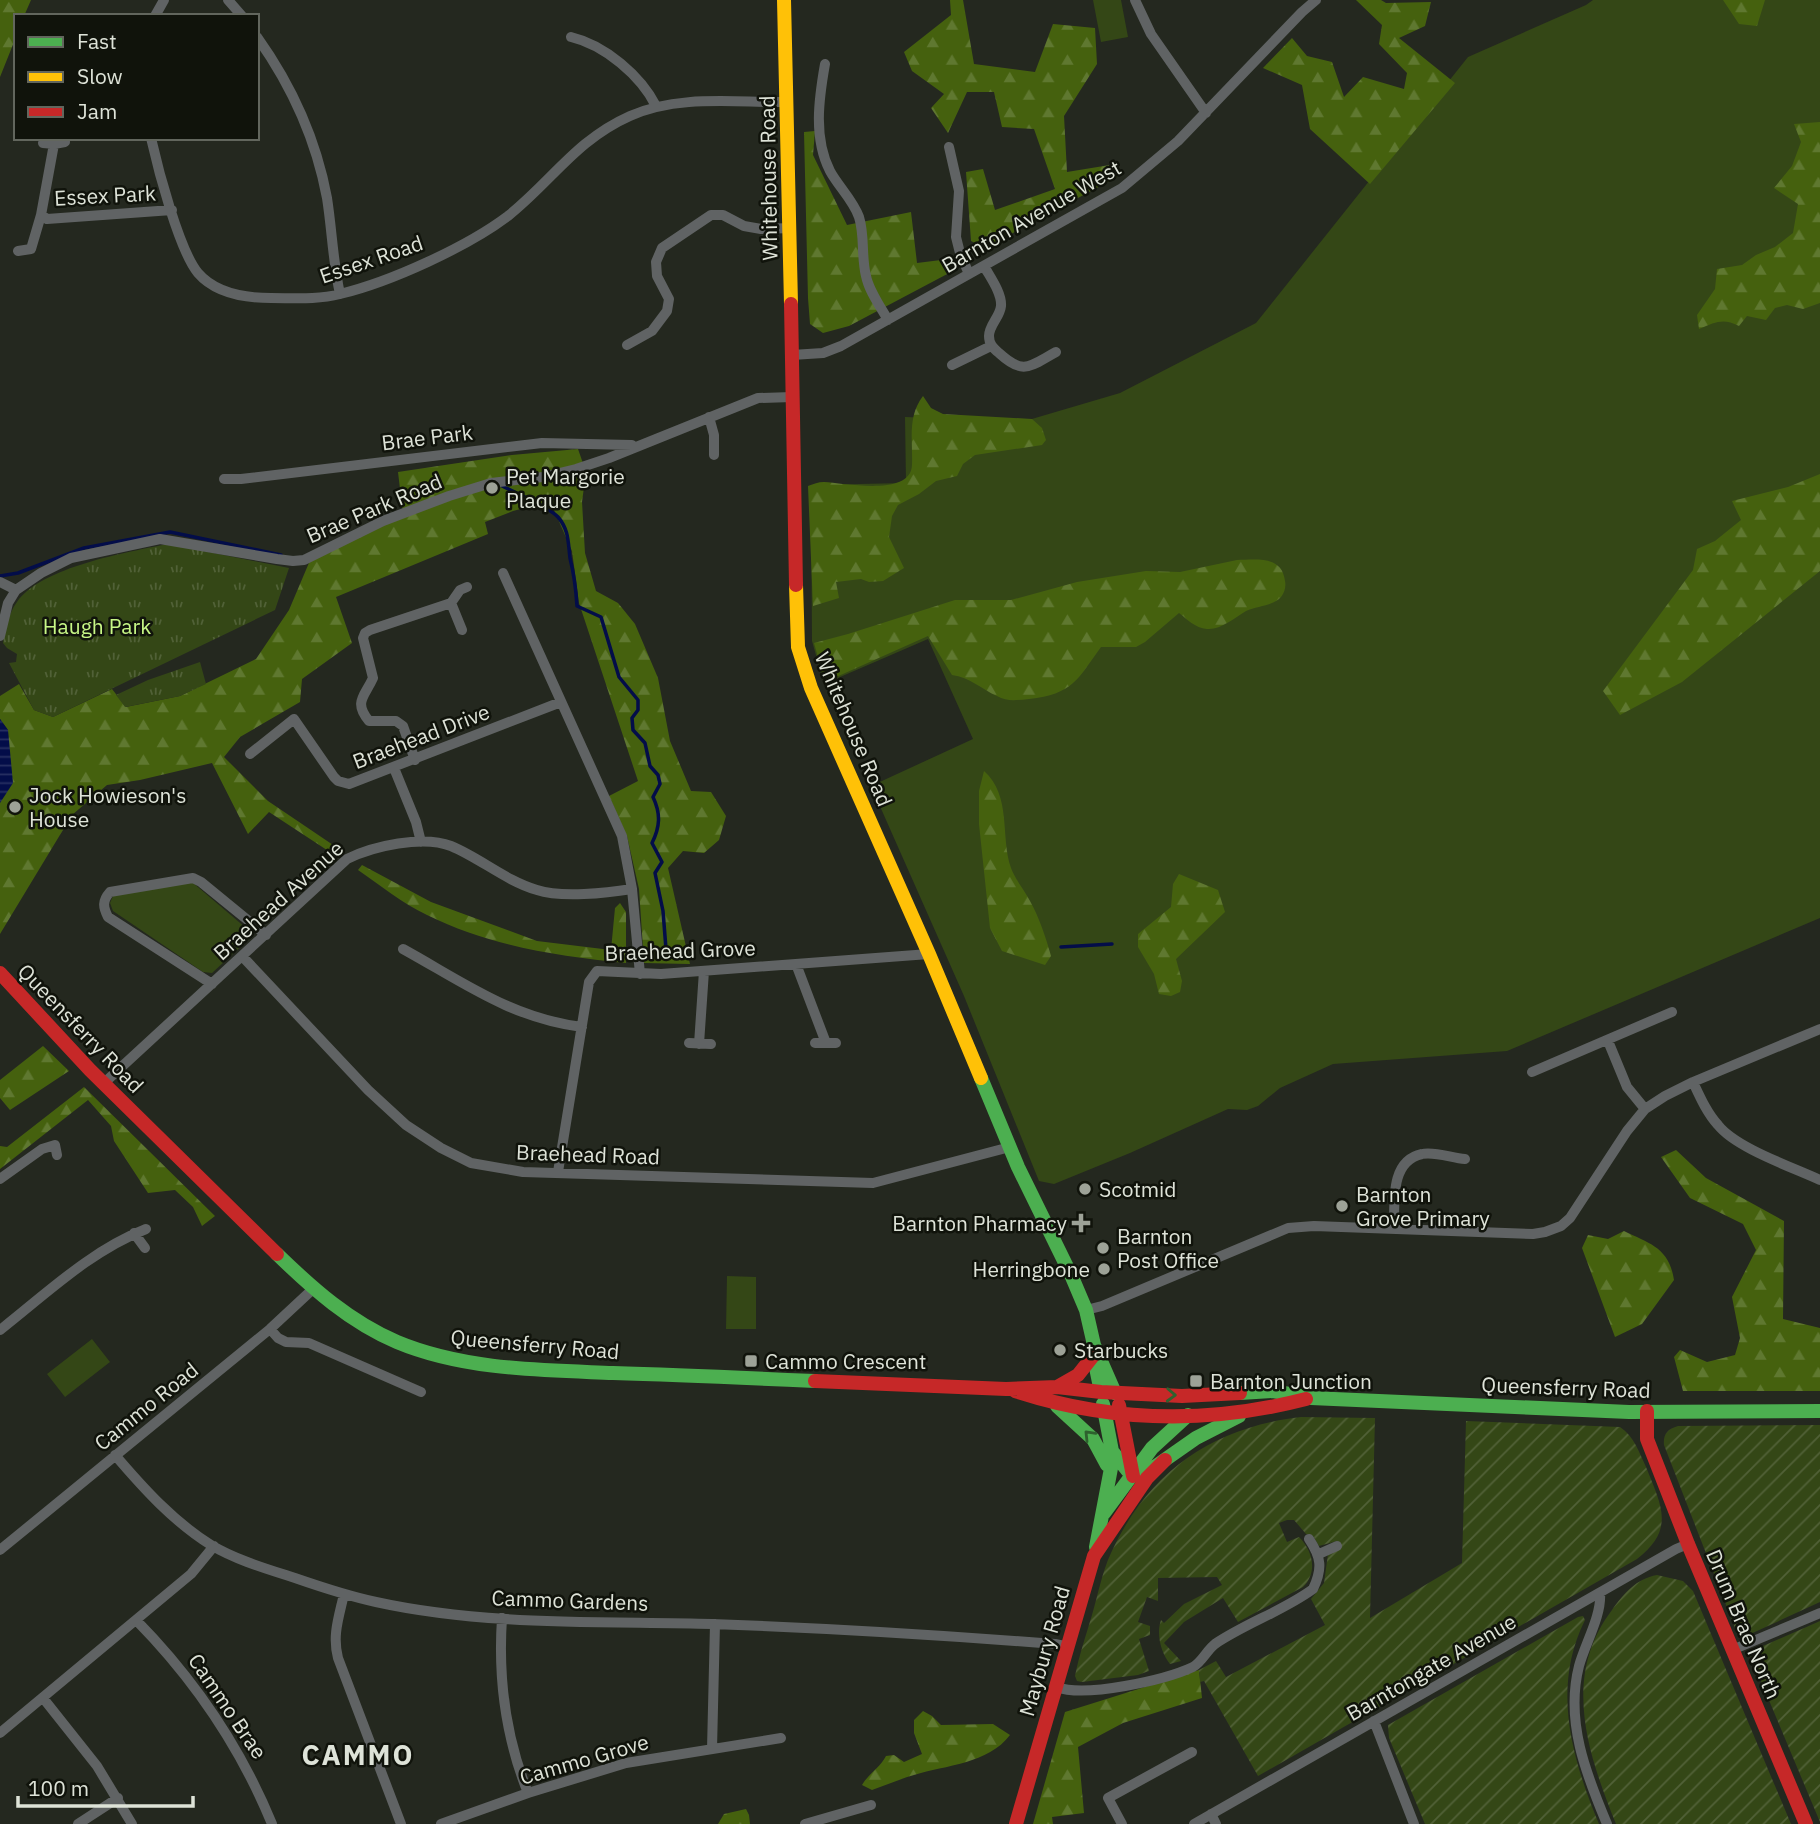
<svg xmlns="http://www.w3.org/2000/svg" width="1820" height="1824" font-family="'IBM Plex Sans',sans-serif">
<style>
.grass{fill:#344716}
.forest{fill:url(#forest-firs)}
.park{fill:url(#park-tufts)}
.garden{fill:url(#garden-furrows)}
.water{fill:url(#water-rules)}
.lines{fill:none;stroke-linecap:round;stroke-linejoin:round}
.stream{stroke:#030d49;stroke-width:3.5}
.street{stroke:#606364;stroke-width:10}
.fast{stroke:#4caf50;stroke-width:14}
.slow{stroke:#ffc107;stroke-width:14}
.jam{stroke:#c62828;stroke-width:14}
.oneway{stroke:#2e612e}
.poi-dot{fill:#9da297;stroke:#10130b;stroke-width:2.5}
.labels{text-anchor:middle;dominant-baseline:central;stroke-width:5;stroke-linejoin:round;paint-order:stroke}
.street-label{font-size:21px;fill:#dee3d8;stroke:#10130b}
.poi-label{font-size:21px;fill:#dee3d8;stroke:#10130b;text-anchor:start}
.park-label{font-size:21px;fill:#c7f786;stroke:#10130b}
.district-label{font-size:28px;font-weight:bold;letter-spacing:2px;fill:#dee3d8;stroke:#10130b}
</style>
<defs>
<pattern id="forest-firs" width="22" height="20" patternUnits="userSpaceOnUse" patternTransform="scale(1.75)"><rect width="22" height="20" fill="#45610e"/><path d="M5 1l3.5 6h-7zM16 11l3.5 6h-7z" fill="#5f7830"/></pattern>
<pattern id="park-tufts" width="24" height="20" patternUnits="userSpaceOnUse" patternTransform="scale(1.75)"><rect width="24" height="20" fill="#344716"/><path d="M3 7l-1-3M5 7V3M7 7l1-3M15 17l-1-3M17 17v-4M19 17l1-3" fill="none" stroke="#516137"/></pattern>
<pattern id="garden-furrows" width="10" height="10" patternUnits="userSpaceOnUse" patternTransform="scale(1.75)"><rect width="10" height="10" fill="#344716"/><path d="M-1 1l2-2M0 10L10 0M9 11l2-2" fill="none" stroke="#516137"/></pattern>
<pattern id="water-rules" width="6" height="5" patternUnits="userSpaceOnUse" patternTransform="scale(1.75)"><rect width="6" height="5" fill="#030d49"/><path d="M0 2.5h6" fill="none" stroke="#273062"/></pattern>
</defs>
<rect width="100%" height="100%" fill="#24281f"/>
<path class="grass" d="M1093,0H1121L1128,37L1101,42Z
M1593,0H1820V918L1507,1051L1333,1064L1280,1088L1258,1106L1247,1110L1228,1109L1130,1153L1054,1184L1039,1181L964,996L871,786L973,739L928,639L824,684L812,641L811,485L906,483L905,417L1025,421L1120,393L1256,323L1468,57L1586,5Z
M192,882L246,928L249,939L212,973L203,972L113,911L110,903L113,896Z
M727,1276L756,1277V1329H726Z
M92,1339L110,1362L65,1397L47,1374Z"/>
<path class="forest" d="M0,0H31L24,16H16V37L0,77Z
M950,0H963L974,64L1035,72L1053,24L1095,28L1097,64L1064,116L1067,172L1116,164L1117,177L985,248L971,241L966,172L983,169L995,210L1055,189L1034,129L1002,127L994,92H967L948,133L931,108L944,94L912,71L904,52L951,15Z
M1356,0H1381L1386,3L1431,2L1425,26L1399,38L1455,83L1370,184L1310,129L1302,85L1263,68L1292,38L1307,56L1332,62L1344,97L1363,77L1404,89L1407,73L1379,44L1382,25Z
M1723,0H1765L1757,26L1739,24Z
M1820,122V303L1803,309L1787,305L1775,308L1766,320L1747,316L1739,326C1723,318 1716,322 1699,329L1697,315L1715,289L1717,269L1742,265L1756,255L1775,247L1793,233L1798,204L1774,188L1792,166L1801,142L1794,124Z
M815,131L813,155L847,225L911,212L917,263L949,259L951,272L849,326L823,333L810,324L808,298L804,132Z
M923,396L931,408L943,414L1032,419L1042,428L1046,440L1042,445L975,455L963,464L957,476L936,481L919,494L898,505L892,516L889,537L904,568L883,581L869,582L861,579L836,582L839,598L813,606L808,486C814,484 818,482 824,482C844,483 911,497 912,465C913,440 907,417 923,396Z
M578,449L586,472L582,502L585,553L596,591L618,603L635,624L658,678L670,741L691,791L711,792L726,816L719,840L704,853L683,851L668,868L690,964L644,963L639,889L627,836L609,796L638,781L579,603L572,551L550,501L513,511L485,522L488,534L336,597L352,643L302,679L300,702L240,737L224,757L268,801L339,849L336,856L269,812L248,834L212,763L140,780L107,785L72,815L0,934V801L8,730L0,719V696L19,684L34,710L53,717L112,689L126,707L180,696L256,659L289,610L314,551L403,514L398,472L512,455Z
M1820,474V571L1682,682L1620,715L1603,691L1693,570L1697,549L1715,541L1741,520L1732,501L1788,487Z
M1237,560C1256,560 1282,555 1285,581C1286,586 1285,592 1281,597C1273,606 1257,606 1246,611C1234,618 1221,630 1207,629C1195,628 1187,619 1179,613L1145,642L1136,647H1101C1077,680 1073,694 1029,699C1018,700 1007,702 997,696C981,689 970,677 952,675L928,636L825,682L814,643L848,634L955,600H1011L1077,582L1146,571L1180,572Z
M984,771C1012,796 1000,836 1011,868C1015,879 1024,890 1030,901C1039,917 1046,938 1051,956L1045,965L1002,951L990,928L979,824V791Z
M362,865L431,902L537,941L611,950L615,908L620,903L626,912V963C556,956 490,946 427,915C402,903 381,886 358,870Z
M1179,874L1218,890L1225,912L1176,959L1182,981L1180,992L1171,996L1159,994L1154,974L1138,947V934L1171,907L1173,884Z
M43,1046L69,1071L10,1110L0,1098V1080Z
M84,1087L215,1216L202,1226L193,1207L175,1190L148,1193L114,1141L111,1126L88,1100L0,1169V1146L7,1147Z
M1676,1150L1706,1178L1784,1221L1783,1319L1820,1328V1391H1683L1674,1357L1680,1350L1707,1362L1735,1355L1740,1338L1732,1297L1756,1250L1743,1224L1690,1198L1661,1157Z
M1624,1231C1651,1244 1669,1248 1674,1280L1642,1324L1615,1337L1582,1248L1588,1235L1608,1239Z
M1199,1670L1202,1698L1123,1723L1078,1747L1084,1813L1052,1817L1053,1824H1033L1065,1712Z
M923,1711L932,1716L941,1725L993,1724L1010,1735C988,1764 946,1765 914,1775C900,1779 886,1785 872,1790L862,1785C869,1773 880,1768 886,1756L894,1755L904,1762L922,1754L914,1733V1720Z
M746,1809L749,1815L750,1824H718L724,1814Z"/>
<path class="park" d="M168,544L289,568L275,610L53,717L34,710L9,663L16,662L17,654L7,648L3,643C5,629 9,613 17,602C41,567 128,552 168,544Z
M200,662L206,684L180,696L125,707L116,695L148,680Z"/>
<path class="garden" d="M1301,1417L1375,1418L1370,1618L1462,1563L1466,1421L1620,1427C1634,1436 1639,1452 1646,1467C1661,1505 1676,1529 1637,1559L1258,1776L1204,1681L1200,1682L1199,1670L1216,1661L1226,1677L1325,1625L1311,1599L1324,1583L1328,1554L1339,1543L1337,1541L1319,1546L1313,1536L1306,1534L1294,1520H1287L1279,1523L1287,1542L1299,1537C1313,1551 1318,1572 1303,1587L1238,1622L1223,1598L1184,1622L1164,1643L1181,1661L1170,1664C1161,1653 1156,1634 1161,1620L1164,1623L1184,1604L1222,1585L1217,1577L1158,1578V1601L1147,1597L1138,1622L1150,1626V1635L1139,1639L1149,1671L1138,1675L1082,1682L1077,1681L1075,1676C1079,1656 1086,1635 1092,1615C1098,1595 1102,1572 1111,1553C1148,1472 1213,1427 1301,1417Z
M1820,1425V1602L1746,1636H1740L1735,1628L1664,1445C1663,1435 1667,1429 1678,1426Z
M1657,1575L1683,1581L1693,1591L1791,1824H1616C1588,1754 1561,1677 1612,1610C1624,1593 1636,1579 1657,1575Z
M1583,1616L1585,1620C1551,1688 1572,1759 1599,1824H1425L1389,1738L1388,1725L1578,1617Z
M1820,1621V1822L1750,1655L1754,1650Z"/>
<path class="water" d="M0,719L8,730L13,783L0,803Z"/>
<g class="lines">
<path class="stream" d="M500,485C514,492 549,507 558,517C569,530 568,542 570,558C574,574 576,589 577,606L601,617L619,677L638,700V710L632,718L633,730L645,743L650,766L658,775L660,784L653,797C661,814 660,827 652,843L662,862L655,873L663,911L666,949
M0,576L18,573L84,548L170,532L281,555
M1061,947L1112,944"/>
<path class="street" d="M228,0L242,16
M1135,0L1151,34L1206,113
M155,16L164,0
M257,37C292,86 316,139 327,198C332,230 333,263 340,294
M571,37C605,45 641,76 656,106
M825,64C819,98 813,138 830,171C838,186 853,200 859,217C865,236 861,256 866,276C869,291 880,306 888,320
M151,138C158,169 179,250 198,273C216,294 246,298 271,298C294,298 317,300 340,294C390,282 467,247 508,216C552,181 576,140 630,116C679,94 737,103 788,102
M54,144L65,142
M949,147L959,191L956,237L960,253L969,274
M41,215L47,219L172,210
M18,251L31,249L41,215L54,144L43,143
M984,266C990,277 1002,293 1001,306C1000,317 989,325 989,336C989,344 993,348 999,353C1024,376 1030,366 1056,352
M627,345L652,331L667,311L669,299L657,276L656,262L662,248L711,215H723L744,226L761,229L791,228
M792,355L823,353L841,346L1122,188L1178,141L1302,12L1316,0
M952,365L991,346
M709,417L714,435V455
M224,479H241L542,443L632,445
M503,573L622,836L632,889L640,974
M0,582L16,590
M451,603L460,590L467,587
M0,636L8,603L16,590L41,573L71,558L160,539L277,559L293,561L304,560L383,521L449,496L491,483L543,477L576,469L609,458L758,398L792,397
M250,754L294,719L334,777L338,781L349,784L561,702
M415,760L403,726L396,721H369C353,702 365,696 373,678L363,638L365,633L370,630L451,603L462,630
M394,768L416,822L421,842
M403,949C463,982 511,1018 582,1027
M242,956L368,1090L406,1125L441,1148L471,1163L523,1172L873,1183L1010,1147
M796,964L826,1043
M212,984L108,917C103,907 102,901 110,892L193,878L201,882L266,935
M1608,1041L1627,1087L1645,1109
M689,1043L711,1044
M815,1043H836
M699,1044L704,971
M1532,1072L1672,1012
M1693,1082C1700,1097 1707,1113 1718,1125C1736,1148 1792,1167 1820,1180
M103,1084L347,859C373,846 423,835 451,846C480,858 506,881 537,890C561,898 607,893 632,889
M558,1172L589,982L597,971L661,974L929,954
M0,1179L42,1149L55,1145L57,1155
M1394,1229C1395,1204 1389,1161 1422,1154C1434,1151 1452,1158 1465,1159
M134,1233L145,1248
M1086,1310L1102,1306L1288,1228L1314,1226L1533,1234L1545,1232L1561,1226L1570,1218L1627,1131L1645,1109L1665,1096L1693,1082L1820,1029
M270,1329L278,1338L286,1342L309,1343L421,1392
M0,1330C46,1294 90,1251 146,1229
M115,1455C144,1489 174,1522 211,1545C236,1560 267,1569 295,1578C321,1587 348,1596 376,1602C485,1626 601,1621 712,1624C827,1628 941,1635 1055,1644L1069,1647
M0,1550L270,1329L313,1289
M1319,1554L1337,1546
M1600,1593C1602,1615 1585,1644 1579,1666C1565,1721 1586,1774 1607,1824
M344,1594C339,1617 332,1635 338,1658L401,1824
M502,1618C498,1677 506,1738 528,1793
M136,1620C195,1680 240,1746 272,1824
M1732,1650L1820,1613
M1057,1687C1085,1698 1165,1680 1193,1667C1202,1662 1207,1650 1215,1644C1246,1623 1283,1611 1313,1589C1323,1568 1321,1557 1309,1539
M43,1698L97,1766L132,1824
M1374,1721L1414,1824
M0,1733L191,1574L214,1546
M712,1749L715,1624
M1211,1814L1216,1824
M78,1824L118,1798
M441,1824L528,1793L626,1763L781,1738
M805,1824L871,1805
M1122,1824L1108,1798L1192,1752
M1194,1824L1676,1549L1688,1544"/>
<path class="fast" d="M981,1078L1018,1167L1072,1277L1086,1310L1094,1345L1115,1393
M277,1254C313,1289 350,1322 397,1342C464,1370 541,1370 613,1373C680,1375 748,1378 815,1381
M1093,1353L1101,1392
M1240,1393L1273,1391L1311,1398L1629,1412L1820,1411
M1057,1406L1093,1439L1107,1465
M1112,1451L1127,1470L1132,1473H1146L1196,1438L1239,1416
M1104,1513L1152,1448L1188,1415
M1096,1547L1112,1463V1451L1103,1404"/>
<path class="slow" d="M784,0L791,304
M796,585L798,647L811,688L929,954L981,1078"/>
<path class="jam" d="M791,304L796,585
M0,973L90,1070L277,1254
M815,1381L1006,1389L1057,1387L1101,1392L1182,1396L1240,1393
M1057,1387L1078,1375L1093,1356
M1015,1391C1110,1422 1209,1424 1306,1399
M1119,1405L1133,1476
M1647,1411V1439L1688,1544L1806,1824
M1016,1824L1094,1556L1147,1478L1165,1460"/>
</g>
<defs><path id="oneway-chevron" d="M-2-3.5L2.5 0L-2 3.5" fill="none" stroke-width="1.6" stroke-linecap="round" stroke-linejoin="round" transform="scale(1.75)"/></defs>
<g class="oneway">
<use href="#oneway-chevron" transform="translate(1171 1395) rotate(2)"/>
<use href="#oneway-chevron" transform="translate(1089 1435) rotate(-134)"/>
</g>
<g class="poi-dot">
<circle cx="492" cy="488" r="7"/>
<circle cx="15" cy="807" r="7"/>
<circle cx="1085" cy="1189" r="7"/>
<circle cx="1342" cy="1206" r="7"/>
<path d="M1077.5 1212.5h7v7h7v7h-7v7h-7v-7h-7v-7h7z"/>
<circle cx="1103" cy="1248" r="7"/>
<circle cx="1104" cy="1269" r="7"/>
<circle cx="1060" cy="1350" r="7"/>
<rect x="744" y="1354" width="14" height="14" rx="3.5"/>
<rect x="1189" y="1374" width="14" height="14" rx="3.5"/>
</g>
<g class="labels">
<g class="street-label">
<text transform="translate(768 178) rotate(-91)">Whitehouse Road</text>
<text transform="translate(105 195) rotate(-3)">Essex Park</text>
<text transform="translate(1031 216) rotate(-30)">Barnton Avenue West</text>
<text transform="translate(371 259) rotate(-19)">Essex Road</text>
<text transform="translate(427 437) rotate(-7)">Brae Park</text>
<text transform="translate(374 508) rotate(-23)">Brae Park Road</text>
<text transform="translate(854 729) rotate(67)">Whitehouse Road</text>
<text transform="translate(421 736) rotate(-21)">Braehead Drive</text>
<text transform="translate(278 900) rotate(-42)">Braehead Avenue</text>
<text transform="translate(680 950) rotate(-2)">Braehead Grove</text>
<text transform="translate(81 1028) rotate(46)">Queensferry Road</text>
<text transform="translate(588 1154) rotate(2)">Braehead Road</text>
<text transform="translate(535 1344) rotate(5)">Queensferry Road</text>
<text transform="translate(1566 1387) rotate(2)">Queensferry Road</text>
<text transform="translate(146 1406) rotate(-39)">Cammo Road</text>
<text transform="translate(570 1600) rotate(2)">Cammo Gardens</text>
<text transform="translate(1744 1624) rotate(67)">Drum Brae North</text>
<text transform="translate(1044 1651) rotate(-74)">Maybury Road</text>
<text transform="translate(1431 1667) rotate(-30)">Barntongate Avenue</text>
<text transform="translate(228 1706) rotate(56)">Cammo Brae</text>
<text transform="translate(584 1759) rotate(-16)">Cammo Grove</text>
</g>
<g class="poi-label">
<text x="506" y="476">Pet Margorie<tspan x="506" dy="24">Plaque</tspan></text>
<text x="29" y="795">Jock Howieson's<tspan x="29" dy="24">House</tspan></text>
<text x="1099" y="1189">Scotmid</text>
<text x="1356" y="1194">Barnton<tspan x="1356" dy="24">Grove Primary</tspan></text>
<text x="1067" y="1223" text-anchor="end">Barnton Pharmacy</text>
<text x="1117" y="1236">Barnton<tspan x="1117" dy="24">Post Office</tspan></text>
<text x="1090" y="1269" text-anchor="end">Herringbone</text>
<text x="1074" y="1350">Starbucks</text>
<text x="765" y="1361">Cammo Crescent</text>
<text x="1210" y="1381">Barnton Junction</text>
</g>
<g class="park-label">
<text x="97" y="626">Haugh Park</text>
</g>
<g class="district-label">
<text x="358" y="1754">CAMMO</text>
</g>
</g>
<rect x="14" y="14" width="245" height="126" fill="#10130b" stroke="#62665d" stroke-width="2"/>
<rect x="28" y="37" width="35" height="10" fill="#4caf50" stroke="#62665d" stroke-width="2"/>
<text x="77" y="49" font-size="21" fill="#dee3d8">Fast</text>
<rect x="28" y="72" width="35" height="10" fill="#ffc107" stroke="#62665d" stroke-width="2"/>
<text x="77" y="84" font-size="21" fill="#dee3d8">Slow</text>
<rect x="28" y="107" width="35" height="10" fill="#c62828" stroke="#62665d" stroke-width="2"/>
<text x="77" y="119" font-size="21" fill="#dee3d8">Jam</text>
<path d="M18 1796v10h175v-10" fill="none" stroke="#dee3d8" stroke-width="3.5"/>
<text x="28" y="1796" font-size="21" fill="#dee3d8" stroke="#10130b" stroke-width="5" paint-order="stroke">100 m</text>
</svg>
